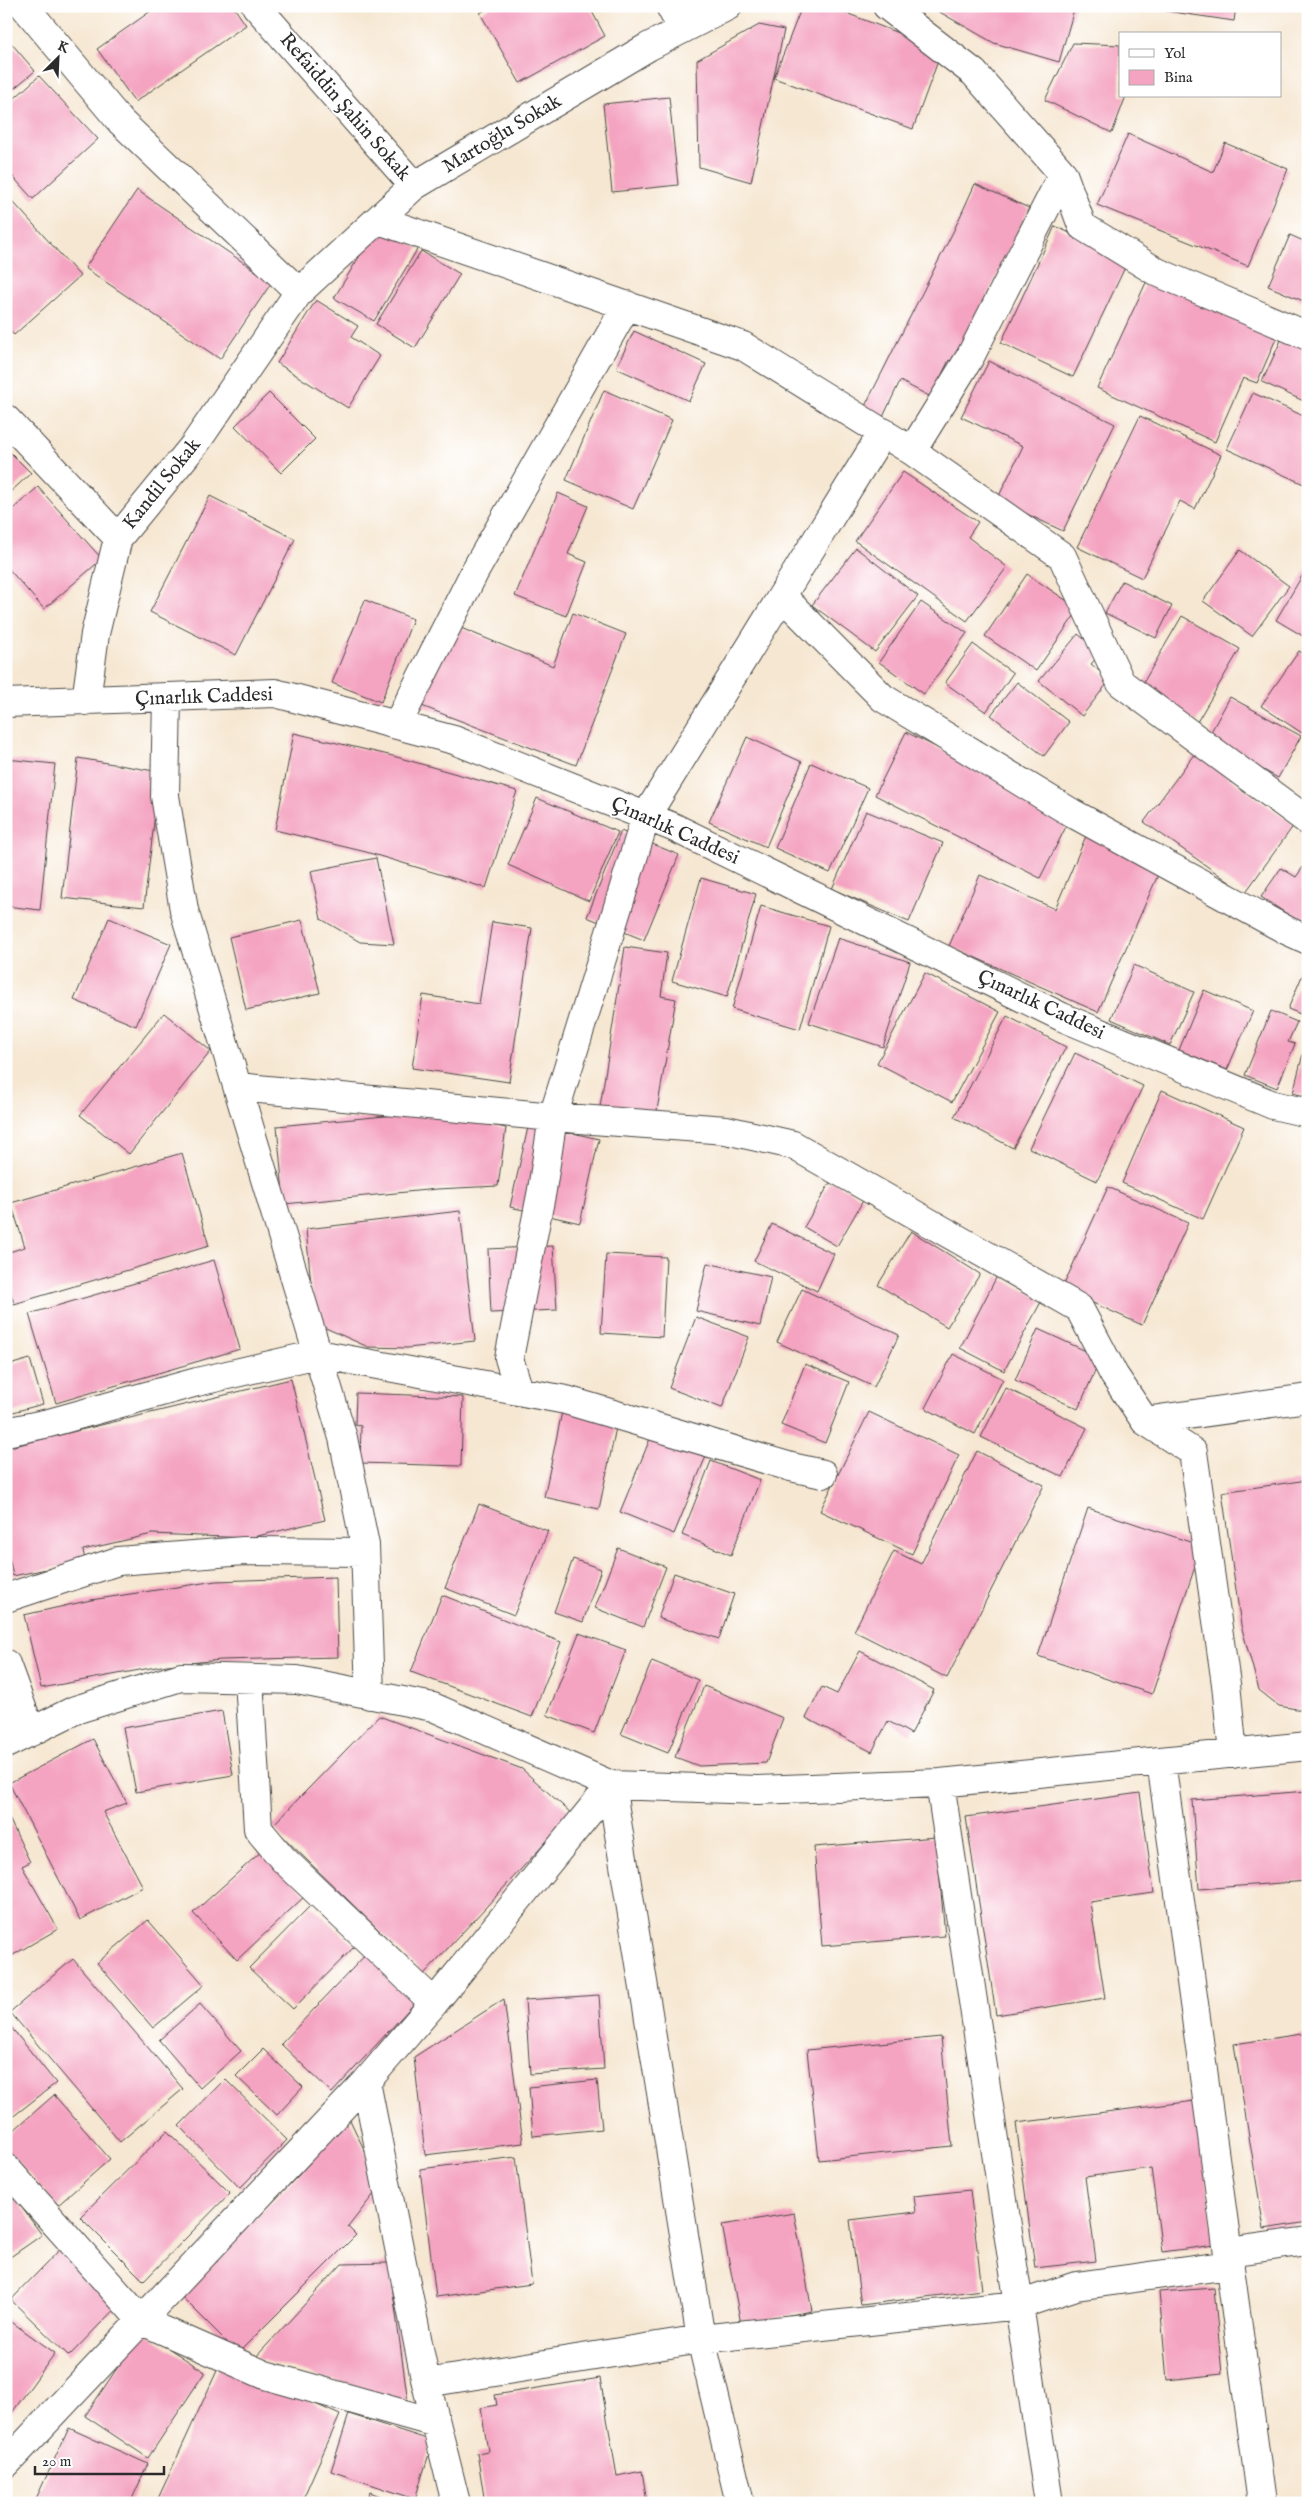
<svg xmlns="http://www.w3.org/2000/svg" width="1314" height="2509" font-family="'IM FELL English',serif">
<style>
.building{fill:#f4a4c1}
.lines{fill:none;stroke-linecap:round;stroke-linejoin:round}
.minor-casing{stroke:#494744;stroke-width:30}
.minor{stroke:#fff;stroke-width:28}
.labels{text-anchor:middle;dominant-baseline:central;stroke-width:4;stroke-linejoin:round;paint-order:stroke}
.street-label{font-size:20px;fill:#2b2b2b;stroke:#fff}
</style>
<rect width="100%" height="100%" fill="#fff"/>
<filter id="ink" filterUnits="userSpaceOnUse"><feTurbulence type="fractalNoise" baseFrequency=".02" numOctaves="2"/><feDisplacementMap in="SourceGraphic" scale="10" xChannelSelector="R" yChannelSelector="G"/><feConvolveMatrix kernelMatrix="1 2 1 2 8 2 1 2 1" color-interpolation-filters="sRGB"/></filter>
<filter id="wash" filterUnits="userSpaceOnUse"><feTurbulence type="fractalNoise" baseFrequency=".0096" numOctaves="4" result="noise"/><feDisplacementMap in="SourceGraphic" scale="20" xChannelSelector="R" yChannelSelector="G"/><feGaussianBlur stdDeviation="1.12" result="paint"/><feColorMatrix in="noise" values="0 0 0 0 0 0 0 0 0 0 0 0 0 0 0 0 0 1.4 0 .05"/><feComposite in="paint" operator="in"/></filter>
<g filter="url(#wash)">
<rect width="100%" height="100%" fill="#f6e7d2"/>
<g id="blocks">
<path class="building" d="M158,6H233L246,25L135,102L97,49Z
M492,6H589L605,36L520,83L480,13Z
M802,6H828L942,50L913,129L774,78Z
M929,6H1075L1059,62L994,43Z
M1167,6H1236L1234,21L1166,11Z
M759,25L784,30L751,182L699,167L697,60Z
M6,37L35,71L6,95Z
M1073,43L1120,45V96H1126L1112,133L1045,100Z
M39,76L98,139L33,199L6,169V106Z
M669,97L678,185L612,192L603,104Z
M1128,134L1213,172L1225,143L1288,169L1248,266L1097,205Z
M975,184L1029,208L955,364L949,360L931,397L900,381L883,417L864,408L954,230Z
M137,190L272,282L220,359L85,268Z
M6,194L80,276L14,335L6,326Z
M379,224L418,248L374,321L334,298Z
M1055,226L1128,261L1073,377L1001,343Z
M1290,235L1308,243V303L1268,286Z
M421,251L460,274L415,348L376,324Z
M1150,274L1278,334L1257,383L1243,378L1215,442L1097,388Z
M316,300L358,326L351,337L380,356L348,408L277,363Z
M634,331L706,364L689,401L616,368Z
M1282,338L1308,350V403L1262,382Z
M989,361L1115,424L1063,531L997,500L1023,446L961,417Z
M604,390L672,420L633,509L566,480Z
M269,393L315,439L281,473L235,426Z
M1253,393L1308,418V486L1227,449Z
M1140,416L1221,455L1195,509L1180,501L1142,578L1077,547Z
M6,448L31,473L6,496Z
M903,472L978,522L968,537L1007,567L967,621L855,541Z
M38,487L102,559L44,609L6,566V515Z
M558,493L588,506L568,554L587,562L566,616L515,596Z
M210,496L295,539L236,655L150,612Z
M856,548L918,596L875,652L812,605Z
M1240,550L1289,586L1252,636L1203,601Z
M1308,566V639L1276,620Z
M1027,574L1079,609L1036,671L985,636Z
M1122,581L1172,606L1156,638L1105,613Z
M365,600L413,619L381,702L332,683Z
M921,602L967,633L924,694L879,662Z
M573,613L626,634L576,765L406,700L439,619L553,666Z
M1182,616L1240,649L1197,722L1139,690Z
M1078,634L1101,653L1091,664L1110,680L1082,716L1039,681Z
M973,644L1013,673L986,712L945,683Z
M1299,651L1308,656V724L1302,733L1261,706Z
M1017,682L1069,722L1044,756L991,715Z
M1230,697L1301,736L1278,778L1207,739Z
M906,732L1072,815L1040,878L875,795Z
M294,733L393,756L517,791L486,888L366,852L275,830Z
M747,737L802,762L766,847L709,822Z
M1195,753L1294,825L1245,893L1144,822Z
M78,758L160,772L144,907L62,898Z
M6,759L55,764L40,910L6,906Z
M811,763L868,788L830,873L775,848Z
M537,798L618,832L589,901L508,865Z
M866,811L943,843L909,922L832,889Z
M621,831L679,855L644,940L587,917Z
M1086,836L1161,868L1098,1012L949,946L980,875L1055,909Z
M376,858L394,944L360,942L321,919L311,871Z
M1308,860V919L1304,925L1261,897L1281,868L1296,877Z
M701,878L756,894L727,997L672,981Z
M761,906L829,926L800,1029L732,1009Z
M109,918L171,944L136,1026L74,1000Z
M302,920L320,993L246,1010L229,937Z
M492,922L532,928L509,1082L412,1068L423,995L479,1004Z
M838,938L910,962L883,1047L809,1023Z
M625,947L667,953L661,996L676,999L656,1116L600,1107Z
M1308,962V1017L1288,1009Z
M1134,965L1194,992L1170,1045L1111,1019Z
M925,973L1000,1012L952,1102L877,1063Z
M1204,990L1253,1011L1227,1070L1179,1050Z
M1271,1011L1297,1022L1288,1042L1295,1044L1277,1088L1245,1075Z
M164,1013L211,1051L129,1154L80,1115Z
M1007,1016L1066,1047L1013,1148L954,1117Z
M1307,1038H1308V1097L1293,1093Z
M1075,1053L1143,1086L1097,1181L1029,1148Z
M1162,1090L1244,1127L1203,1219L1122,1183Z
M429,1112L506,1128L498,1186L437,1189L284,1204L277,1126Z
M529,1123L599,1139L580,1223L510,1207Z
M182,1153L209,1246L14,1304L6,1276V1253L25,1247L11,1203Z
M831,1181L864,1199L837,1246L804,1227Z
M1108,1187L1188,1223L1142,1325L1062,1289Z
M460,1211L475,1341L407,1348L368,1347L319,1325L312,1296L306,1229Z
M772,1224L834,1254L817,1291L754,1261Z
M911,1231L980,1274L947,1327L878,1285Z
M553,1246L557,1310L491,1313L488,1249Z
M606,1254L666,1257L662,1337L601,1333Z
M214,1260L240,1349L56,1403L29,1314Z
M707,1263L771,1277L760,1326L696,1311Z
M997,1276L1042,1300L1004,1371L960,1348Z
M802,1289L899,1335L874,1387L777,1342Z
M696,1317L749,1337L722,1408L669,1388Z
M1038,1329L1101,1358L1078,1409L1015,1380Z
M953,1354L1003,1379L975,1434L925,1408Z
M30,1359L43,1404L6,1414V1366Z
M805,1364L849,1382L825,1443L781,1425Z
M291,1379L325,1520L249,1538L152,1534L83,1550L85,1561L13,1576L6,1543V1448Z
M1006,1388L1087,1428L1063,1477L981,1437Z
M356,1393L463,1397L461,1466L360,1463L361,1426L355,1425Z
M563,1407L618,1418L599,1509L544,1497Z
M869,1412L959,1455L912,1554L820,1511Z
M652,1434L706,1456L674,1534L620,1512Z
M977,1451L1044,1485L947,1678L854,1631L894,1551L921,1564Z
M711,1461L760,1480L731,1555L682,1535Z
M1308,1480V1711L1279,1706L1259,1690L1241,1625L1222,1492Z
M479,1504L548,1531L514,1615L445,1588Z
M1088,1508L1202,1546L1152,1694L1038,1656Z
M618,1548L666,1567L643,1627L595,1608Z
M573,1559L601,1569L583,1622L554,1612Z
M674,1573L734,1594L719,1639L658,1618Z
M336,1577L338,1657L221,1660L167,1665L41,1688L24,1615L91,1600L216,1581Z
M442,1595L561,1642L532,1717L411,1672Z
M579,1633L626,1650L594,1733L547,1715Z
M860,1651L934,1690L911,1734L888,1721L872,1752L806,1718L822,1687L837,1694Z
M652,1661L698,1680L668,1753L621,1734Z
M704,1686L783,1718L766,1763L699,1766L675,1757Z
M222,1711L233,1775L136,1792L123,1728Z
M379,1716L522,1769L572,1814L424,1974L272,1826Z
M93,1739L127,1803L103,1812L143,1887L80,1920L9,1783Z
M1308,1791V1881L1199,1889L1192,1800Z
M1140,1793L1154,1893L1090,1902L1105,1998L996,2015L966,1817Z
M6,1812L30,1862L22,1866L58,1929L6,1959Z
M936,1837L945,1936L822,1946L814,1847Z
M263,1850L306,1895L237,1960L193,1913Z
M311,1905L355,1946L293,2009L249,1968Z
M148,1920L204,1985L153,2028L97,1963Z
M370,1950L421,1996L332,2093L281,2044Z
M73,1959L183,2089L120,2142L10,2012Z
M599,1995L604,2069L530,2074L525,2000Z
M504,1999L523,2143L425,2155L414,2057Z
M200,2004L241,2051L200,2088L159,2040Z
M6,2021L56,2083L6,2122Z
M1308,2033V2222L1264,2229L1234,2044Z
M941,2037L952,2146L819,2160L807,2050Z
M263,2049L303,2087L277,2115L236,2076Z
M225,2079L287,2140L240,2188L179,2126Z
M597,2080L602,2129L533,2136L529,2087Z
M54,2095L110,2159L57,2206L6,2148V2137Z
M1195,2101L1215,2245L1162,2252L1151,2168L1085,2177L1096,2261L1035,2268L1016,2123Z
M349,2118L381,2185L348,2227L356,2235L238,2353L180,2295L297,2177Z
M167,2131L230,2193L144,2281L80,2217Z
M516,2157L532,2284L436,2297L420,2169Z
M6,2186L42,2235L6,2260Z
M970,2190L982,2290L861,2305L850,2220L916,2212L914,2196Z
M794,2213L812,2311L741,2324L722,2225Z
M72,2237L131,2292L69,2356L11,2300Z
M389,2263L408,2402L255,2358L342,2264Z
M1214,2288L1222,2374L1167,2380L1159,2292Z
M6,2318L55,2353L6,2421Z
M142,2331L205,2372L148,2458L85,2416Z
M221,2362L340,2415L301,2503H156Z
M600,2378L617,2476L642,2471L647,2503H485L477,2453L488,2451L481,2408L497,2405L495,2395Z
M349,2414L433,2441L415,2499L331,2471Z
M69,2428L148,2464L132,2499L139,2503H34Z
M370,2492L397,2503H365Z"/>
</g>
</g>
<g filter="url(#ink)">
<use href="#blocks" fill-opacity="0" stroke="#494744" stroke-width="1"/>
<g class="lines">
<g class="minor-casing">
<path id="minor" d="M24,6L120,121L299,292
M256,6L414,186
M670,6L682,29
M887,6L974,73L1063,174L1082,226L1157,272L1308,336
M379,220L743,346L912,451L1062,556L1121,683L1308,821
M6,419L118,538
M912,451L970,357L1063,174
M782,596L883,698L1072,813L1288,931L1308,940
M167,698L165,796L184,910L343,1438L365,1545L370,1695
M86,701L95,634L118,538L195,444L299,292L414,186L648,47L728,6
M6,703L275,693L454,740L673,827L1062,1017L1273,1105L1308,1113
M397,725L475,571L627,305
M238,1087L553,1117L726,1130L793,1145L1079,1308L1114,1375L1145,1421L1193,1452L1226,1684L1233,1754
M519,1391L509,1358L542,1190L553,1117L646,816L883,432
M1145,1421L1308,1398
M6,1432L49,1423L197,1382L318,1354L566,1400L791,1467L823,1474
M6,1598L118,1561L244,1551L365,1552
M6,1664L31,1732
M249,1679L258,1829L283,1859L434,2003
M6,1744L75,1710L181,1677L297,1680L433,1707L611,1785L758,1790L940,1783L1308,1746
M1161,1761L1262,2503
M940,1783L1049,2503
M611,1785L701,2339L740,2503
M366,2082L426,2383L456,2503
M6,2168L142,2321L265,2375L436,2423
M1228,2252L1308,2241
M426,2383L701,2339L1019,2305L1076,2286L1230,2265
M6,2464L366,2082L434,2003L611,1785"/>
</g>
<use href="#minor" class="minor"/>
</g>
</g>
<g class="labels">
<g class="street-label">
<text transform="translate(345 107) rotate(49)">Refaiddin Şahin Sokak</text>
<text transform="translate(502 134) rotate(-31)">Martoğlu Sokak</text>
<text transform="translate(162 484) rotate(-51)">Kandil Sokak</text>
<text transform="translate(204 697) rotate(-2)">Çınarlık Caddesi</text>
<text transform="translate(675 831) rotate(24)">Çınarlık Caddesi</text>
<text transform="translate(1041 1005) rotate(25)">Çınarlık Caddesi</text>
</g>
</g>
<rect width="1314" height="2509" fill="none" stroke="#fff" stroke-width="25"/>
<rect x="1119" y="32" width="162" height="65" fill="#ffffff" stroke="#aaaaaa"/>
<rect x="1129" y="49" width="25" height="8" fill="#ffffff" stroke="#aaaaaa"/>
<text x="1164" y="58" font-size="15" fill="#2b2b2b">Yol</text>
<rect x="1129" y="70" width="25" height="15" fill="#f4a4c1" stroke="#aaaaaa"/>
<text x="1164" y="82" font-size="15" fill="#2b2b2b">Bina</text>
<g transform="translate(58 58) rotate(24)" stroke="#ffffff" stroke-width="4" paint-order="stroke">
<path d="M0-4L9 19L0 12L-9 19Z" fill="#2b2b2b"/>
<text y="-8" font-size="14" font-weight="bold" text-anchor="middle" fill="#2b2b2b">K</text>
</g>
<path d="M35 2466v8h129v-8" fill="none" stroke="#2b2b2b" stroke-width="2.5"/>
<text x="42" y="2466" font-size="15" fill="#2b2b2b" stroke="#ffffff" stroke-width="4" paint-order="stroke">20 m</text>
</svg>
